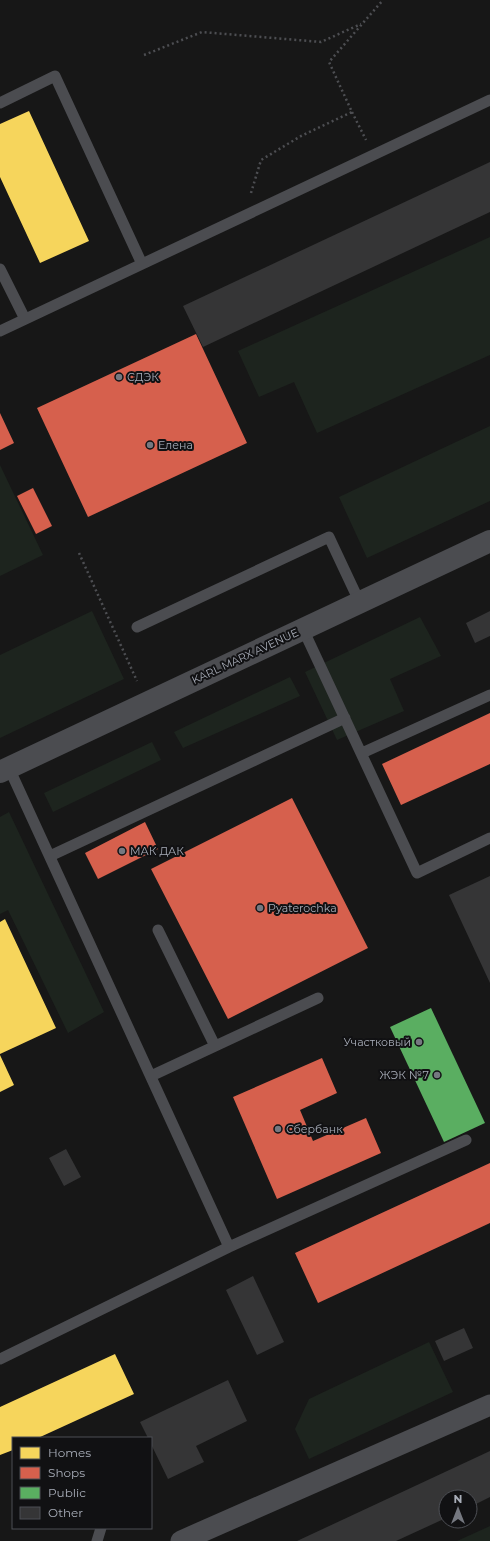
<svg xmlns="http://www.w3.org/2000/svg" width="490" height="1541" font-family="Montserrat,sans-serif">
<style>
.green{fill:#1d241e}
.homes{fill:#f6d55c}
.shops{fill:#d6604d}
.public{fill:#5aae61}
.building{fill:#353536}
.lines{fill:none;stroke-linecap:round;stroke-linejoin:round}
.path{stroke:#4d4e52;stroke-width:2.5;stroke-dasharray:2 3;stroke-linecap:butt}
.service{stroke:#4b4c50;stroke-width:11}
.minor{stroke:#4b4c50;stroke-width:21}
.tertiary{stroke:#4b4c50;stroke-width:22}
.poi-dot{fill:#757880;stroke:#111113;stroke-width:1.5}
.labels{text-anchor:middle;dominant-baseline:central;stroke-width:4;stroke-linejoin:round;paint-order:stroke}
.poi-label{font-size:11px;fill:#a8adb8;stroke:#111113;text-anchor:start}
.street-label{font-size:11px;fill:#a8adb8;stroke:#111113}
</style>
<rect width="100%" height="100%" fill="#171717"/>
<path class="green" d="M490,237V355L317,433L294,382L259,397L238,351Z
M490,426V501L367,558L339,497Z
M0,465L43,555L0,576Z
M92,611L124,679L0,738V655Z
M420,617L441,656L390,679L404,711L337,740L305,672Z
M290,677L300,696L183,748L174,732Z
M152,742L161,760L53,812L44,793Z
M9,812L104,1012L68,1033L8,910L0,914V817Z
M429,1342L453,1392L309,1459L295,1429L309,1399Z
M490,1526V1541H457Z"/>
<path class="homes" d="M29,111L89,241L40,263L0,177V124Z
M5,919L56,1028L0,1054V922Z
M0,1055L14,1085L0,1092Z
M115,1354L134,1394L38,1438H13V1450L0,1455V1407Z"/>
<path class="shops" d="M196,334L247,443L88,517L37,408Z
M0,413L14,443L0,450Z
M33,488L52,526L36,534L17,496Z
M490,713V764L401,805L382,764Z
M292,798L368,948L228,1019L151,869Z
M145,822L158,849L98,879L85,853Z
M322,1058L337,1093L300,1110L313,1141L366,1118L381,1153L277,1199L233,1097Z
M490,1163V1223L318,1303L295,1253Z"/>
<path class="public" d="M431,1008L485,1123L444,1142L390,1027Z"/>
<path class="building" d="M490,162V212L203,347L183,306Z
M490,611V636L475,643L466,623Z
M490,876V983L449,895Z
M66,1149L81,1177L64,1186L49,1158Z
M253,1276L284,1342L257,1355L226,1290Z
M464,1328L473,1348L444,1361L435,1341Z
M228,1380L247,1421L196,1446L204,1462L168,1479L151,1444V1438H148L140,1422Z
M490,1451V1497L470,1507V1497H446V1518L396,1541H297Z"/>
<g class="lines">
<path class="path" d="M144,55L202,32L321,42L361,24
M352,112L366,140
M251,193L261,160L301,136L352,112L329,62L383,0
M79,553L137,681"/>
<path class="service" d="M0,103L55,76L142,264
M0,269L25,319
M0,331L490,100
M137,627L329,537L360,603
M303,629L417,873L490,838
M362,753L490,695
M9,768L229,1247
M50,856L345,718
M158,930L215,1046
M151,1076L318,998
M0,1359L229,1247L466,1140
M97,1541L101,1528"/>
<path class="minor" d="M181,1541L490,1405"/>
<path class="tertiary" d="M0,772L490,541"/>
</g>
<g class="poi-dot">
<circle cx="119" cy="377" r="4"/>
<circle cx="150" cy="445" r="4"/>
<circle cx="122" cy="851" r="4"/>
<circle cx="260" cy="908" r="4"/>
<circle cx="419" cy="1042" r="4"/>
<circle cx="437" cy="1075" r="4"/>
<circle cx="278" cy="1129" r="4"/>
</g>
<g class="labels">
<g class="poi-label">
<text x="127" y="377">СДЭК</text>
<text x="158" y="445">Елена</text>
<text x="130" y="851">МАК ДАК</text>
<text x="268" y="908">Pyaterochka</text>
<text x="411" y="1042" text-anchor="end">Участковый</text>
<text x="429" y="1075" text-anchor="end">ЖЭК №7</text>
<text x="286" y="1129">Сбербанк</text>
</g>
<g class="street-label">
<text transform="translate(245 656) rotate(-25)">KARL MARX AVENUE</text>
</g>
</g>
<rect x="12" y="1437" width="140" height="92" fill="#111113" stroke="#4d4f55"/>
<rect x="20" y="1447" width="20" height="12" fill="#f6d55c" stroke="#4d4f55"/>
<text x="48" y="1457" font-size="12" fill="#a8adb8">Homes</text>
<rect x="20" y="1467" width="20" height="12" fill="#d6604d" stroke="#4d4f55"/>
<text x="48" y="1477" font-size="12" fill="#a8adb8">Shops</text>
<rect x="20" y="1487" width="20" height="12" fill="#5aae61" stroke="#4d4f55"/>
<text x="48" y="1497" font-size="12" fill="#a8adb8">Public</text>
<rect x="20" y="1507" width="20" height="12" fill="#353536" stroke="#4d4f55"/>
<text x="48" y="1517" font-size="12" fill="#a8adb8">Other</text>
<g transform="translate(458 1509)"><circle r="19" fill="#111113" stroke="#4d4f55"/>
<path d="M0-3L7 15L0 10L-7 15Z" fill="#757880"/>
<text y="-6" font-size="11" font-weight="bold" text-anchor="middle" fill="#a8adb8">N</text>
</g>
</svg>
